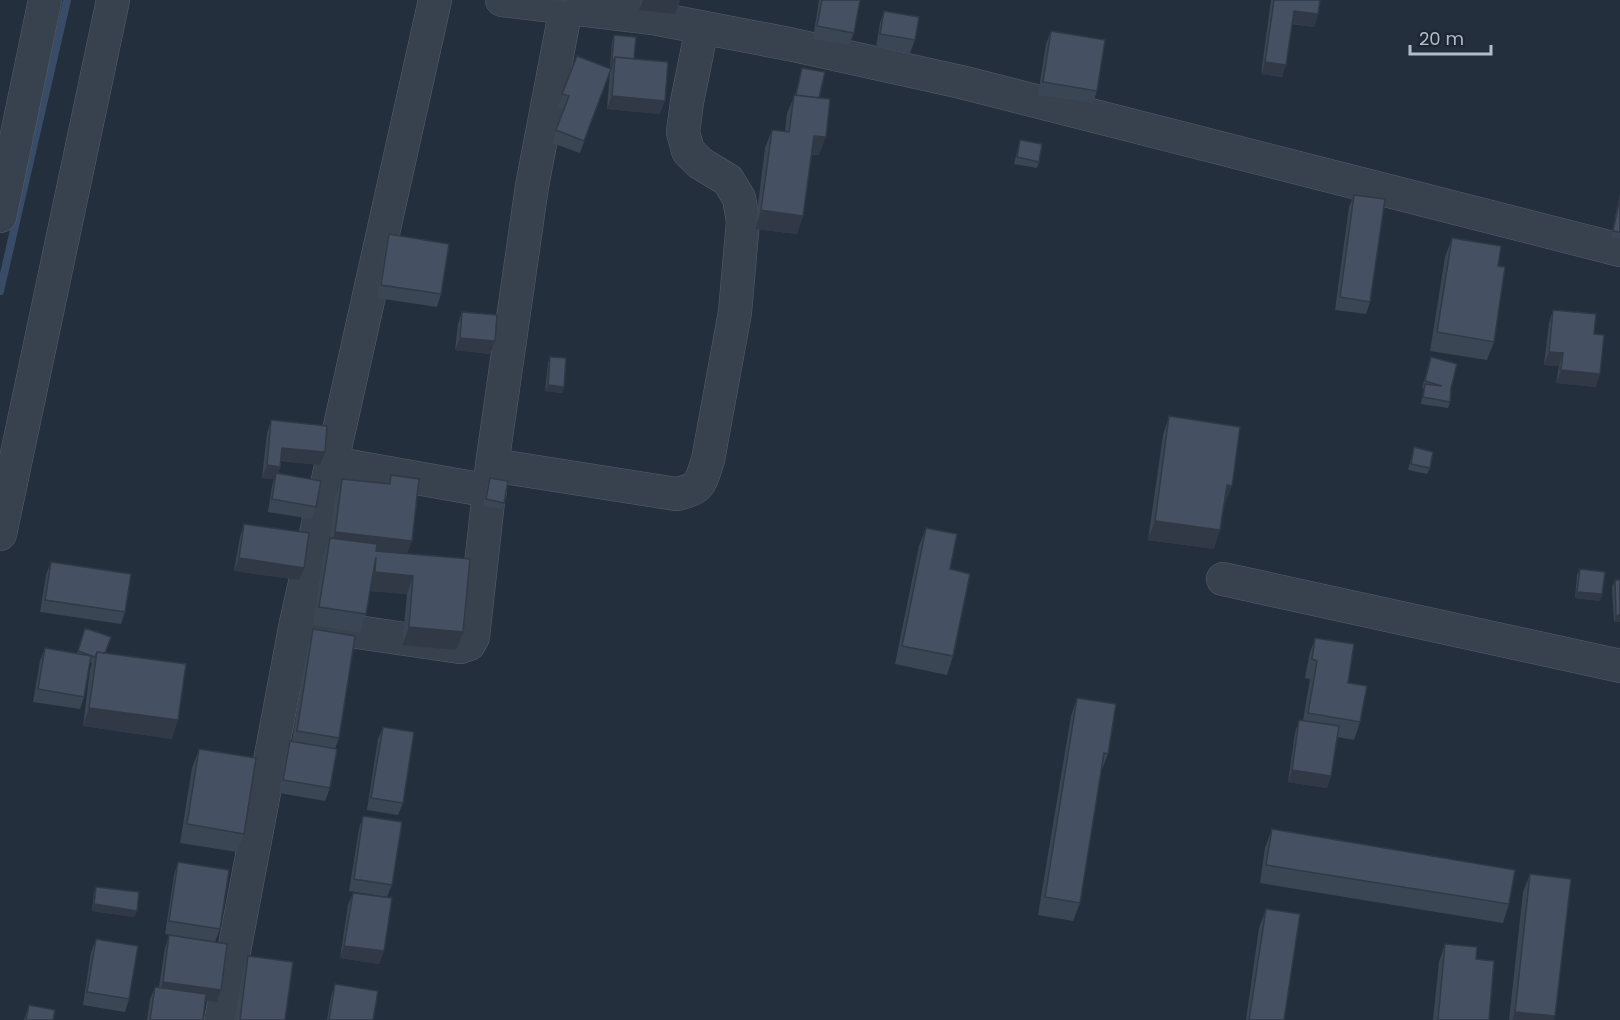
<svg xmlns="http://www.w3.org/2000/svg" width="1620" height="1020" font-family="Poppins,sans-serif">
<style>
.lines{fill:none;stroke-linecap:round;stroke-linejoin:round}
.stream{stroke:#394c67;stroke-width:8}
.minor-casing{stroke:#565f6c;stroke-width:34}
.minor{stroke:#38414e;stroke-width:33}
.wall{fill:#3b4654}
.shaded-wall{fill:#303945}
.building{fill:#455162;stroke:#303945;stroke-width:1.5}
</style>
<rect width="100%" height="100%" fill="#242f3e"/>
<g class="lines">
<path class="stream" d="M0,291L67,0"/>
<g class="minor-casing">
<path id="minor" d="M502,0L653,18L789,44L961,82L1620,250
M0,216L45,0
M332,463L490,491
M492,465L676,494C702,489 700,483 708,460L735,312L743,221L739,198L728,180L700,163L688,151L683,132L687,102L702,28
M0,534L113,0
M1223,579L1620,666
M316,626L460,647L469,644L473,637L492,465L532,186L566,8
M221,1020L296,623L435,0"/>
</g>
<use href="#minor" class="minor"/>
</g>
<path class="wall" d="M549,0H567L566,2Z
M640,0H680L675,14L639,10Z
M819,0H860L854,33L849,45L813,39Z
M1271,0H1320L1318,14L1314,27L1292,24L1282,77L1261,74Z
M884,11L915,40L910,53L876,47L880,23Z
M1051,31L1097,91L1093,103L1038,95L1046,44Z
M614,35L634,59L660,114L607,109L610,70L580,153L552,143L564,109L558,107L577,56L611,69L612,67H610L612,41Z
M802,68L819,98V155H812L797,234L755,229L765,148L772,130L785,132L787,113L795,95Z
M1020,140L1039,162L1037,168L1014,164Z
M1620,194V239L1611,237Z
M1354,195L1370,302L1366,314L1335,310L1349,207Z
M389,234L441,294L437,307L377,298L385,247Z
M1452,238L1494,342L1487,360L1430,351L1445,257Z
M1553,310L1594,334L1596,387L1556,383L1559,366L1544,365L1549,323Z
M462,312L490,354L455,350L458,324Z
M550,357L564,387L562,393L545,391L548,363Z
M1431,357L1451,388L1450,402L1448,408L1421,404L1424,388H1422Z
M1169,416L1225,504H1224L1214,549L1148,540L1163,435Z
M271,420L325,452L320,465L281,461L280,467L278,474L316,507L312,519L268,512L272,486L274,479L262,478L267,433Z
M1414,447L1430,468L1427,474L1408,470Z
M391,475L407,554L463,632L456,650L402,645L407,594L370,591L366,614L360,633L313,625L323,556L330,538L335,497L342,479L388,484Z
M490,478L504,503L502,509L483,506L487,484Z
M244,524L304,568L299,580L234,571L240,537Z
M926,528L950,569L953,656L947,675L895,664L919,546Z
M51,562L125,612L121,624L40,612L46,575Z
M1580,569L1600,601L1575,598L1577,575Z
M1615,580H1620V622H1614L1612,587Z
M85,628L105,653L172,739L83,726L90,670L92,663H90L84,697L80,709L33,702L40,661L45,648L77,653Z
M313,629L339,738L335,749L330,788L325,801L279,793L285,753L290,741H292L307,648Z
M1315,638L1348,683L1360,722L1354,740L1337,737L1327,788L1288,782L1295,733L1299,720L1303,721L1310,679L1305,678L1309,656Z
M1077,698L1108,754L1101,772L1080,903L1073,921L1038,915L1071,716Z
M383,727L403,803L398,815L367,810L378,739Z
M199,749L244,834L237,852L180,843L192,768Z
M363,816L392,885L387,897L349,891L359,829Z
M1272,829L1509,904L1503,923L1260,883L1265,848Z
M178,862L220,929L215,942L165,934L174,875Z
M1530,874L1554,1020H1509L1523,892Z
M96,887L137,911L134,917L92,911L94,893Z
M353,893L384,951L379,964L340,958L348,905Z
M1266,909L1284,1020H1246L1259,928Z
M169,935L221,990L217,1002L205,1001L203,1020H147L150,999L155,987H159L165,948Z
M96,939L129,999L125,1012L83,1005L91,952Z
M1445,944L1476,959L1488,1020H1433L1439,962Z
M248,956L285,1020H235L242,974Z
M335,984L373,1020H327L331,997Z
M29,1005L53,1020H24Z"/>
<path class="shaded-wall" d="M643,0H680L675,14L639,10Z
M1294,11L1318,14L1314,27L1290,23Z
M612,60H614L612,67H610Z
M1265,62L1286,65L1282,77L1261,74Z
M612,96L665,101L660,114L607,109Z
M814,136L826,137L819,155L808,154Z
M761,210L803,216L797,234L755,229Z
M460,338L495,341L490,354L455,350Z
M1549,352L1563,353L1559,366L1544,365Z
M1561,370L1600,374L1596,387L1556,383Z
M548,385L564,387L562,393L545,391Z
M282,448L325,452L320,465L278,460Z
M267,465L280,467L276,479V473L274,479L262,478Z
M1227,485L1232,486L1225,504H1220Z
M1155,521L1220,530L1214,549L1148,540Z
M335,532L412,541L405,560L329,550Z
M239,558L304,568L299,580L234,571Z
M375,572L413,576L407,594L368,591Z
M1577,592L1602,594L1600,601L1575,598Z
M1620,615V622H1614L1616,616Z
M409,627L463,632L456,650L402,645Z
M89,708L178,720L172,739L83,726Z
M1292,770L1331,776L1327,788L1288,782Z
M94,904L137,911L134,917L92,911Z
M344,946L384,951L379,964L340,958Z
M163,982L221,990L217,1002L158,994Z
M1515,1012L1555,1016L1554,1020H1512Z"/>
<path class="building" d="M822,0H860L854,33L817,26Z
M1274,0H1320L1318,14L1294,11L1286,65L1265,62Z
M884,11L919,17L915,40L880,34Z
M1051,31L1105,40L1097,91L1043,82Z
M614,35L636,37L634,59L615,57L614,60H612Z
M577,56L611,69L584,141L556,130L569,96L562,94Z
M615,57L668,62L665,101L612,96Z
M802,68L825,72L819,98L796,95Z
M794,95L830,99L826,137L814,136L803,216L761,210L772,130L789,132Z
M1020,140L1042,144L1039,162L1017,157Z
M1354,195L1385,199L1370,302L1340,297Z
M1620,198V232L1613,231Z
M389,234L449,244L441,294L381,285Z
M1452,238L1501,246L1498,266L1505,267L1494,342L1437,332Z
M1553,310L1596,314L1594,334L1604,335L1600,374L1561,370L1563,353L1549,352Z
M462,312L497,315L495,341L460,338Z
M550,357L566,358L564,387L548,385Z
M1431,357L1457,364L1451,388L1450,402L1423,397L1425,384L1442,386L1425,381Z
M1169,416L1240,427L1232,486L1227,485L1220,530L1155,521Z
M271,420L327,426L325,452L282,448L280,467L267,465Z
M1414,447L1433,452L1430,468L1411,464Z
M276,473L321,481L316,507L272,499Z
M391,475L419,479L412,541L335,532L342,479L390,484Z
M490,478L508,481L504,503L486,499Z
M244,524L309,533L304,568L239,558Z
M926,528L957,534L950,569L970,574L953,656L902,646Z
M330,538L377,544L376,551L470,559L463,632L409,627L413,576L375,572L376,557L366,614L319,607Z
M51,562L131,574L125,612L45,600Z
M1580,569L1605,572L1602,594L1577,592Z
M1615,580H1620V615L1616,616Z
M85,628L111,637L105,653L97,652L95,657L78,651Z
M313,629L355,636L339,738L297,731Z
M1315,638L1354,644L1348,683L1367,686L1360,722L1308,713L1317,661L1312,659Z
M45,648L91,656L84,697L38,689Z
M97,652L186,664L178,720L89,708Z
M1077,698L1116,704L1108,754L1104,753L1080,903L1045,897Z
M1299,720L1339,726L1331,776L1292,770Z
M383,727L414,732L403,803L371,798Z
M290,741L337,749L330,788L283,780Z
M199,749L256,758L244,834L187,824Z
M363,816L402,822L392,885L354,879Z
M1272,829L1515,870L1509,904L1266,865Z
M178,862L229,870L220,929L169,921Z
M1530,874L1571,879L1555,1016L1515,1012Z
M96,887L139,892L137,911L94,904Z
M353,893L392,898L384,951L344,946Z
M1266,909L1300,914L1284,1020H1249Z
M169,935L227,944L221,990L163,982Z
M96,939L138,946L129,999L87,992Z
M1445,944L1477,947L1476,959L1494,961L1489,1020H1438Z
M248,956L293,962L285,1020H240Z
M335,984L378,991L373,1020H329Z
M155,987L206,994L203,1020H150Z
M29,1005L55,1010L53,1020H26Z"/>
<path d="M1410 45v9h81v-9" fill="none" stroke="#b4bcc9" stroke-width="3"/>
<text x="1419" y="45" font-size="18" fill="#b4bcc9" stroke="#1d2633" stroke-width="4.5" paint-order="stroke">20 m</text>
</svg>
